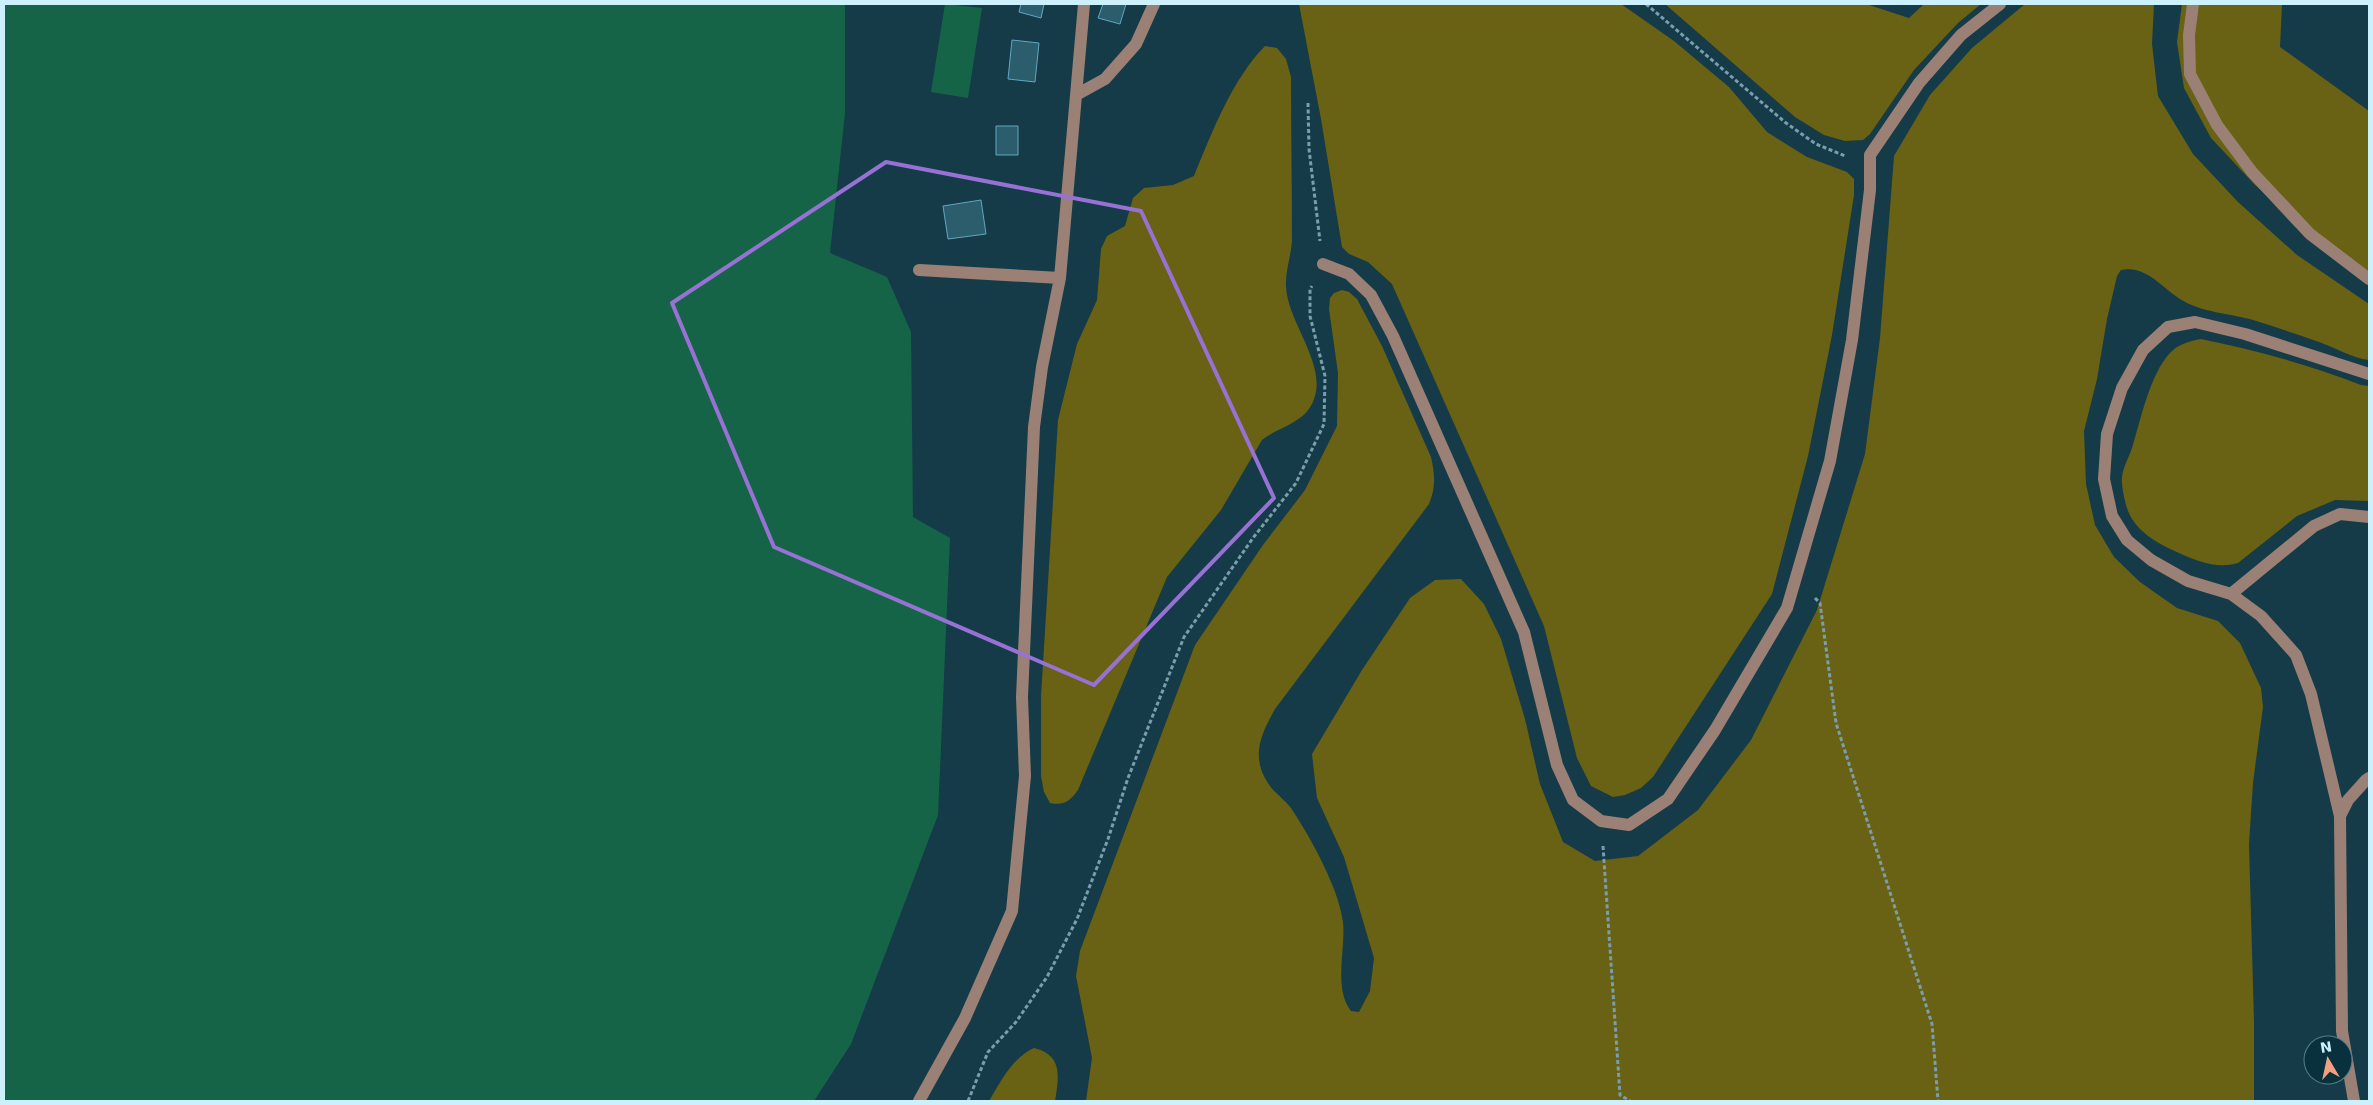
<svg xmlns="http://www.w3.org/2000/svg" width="2373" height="1105" font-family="'DejaVu Sans',sans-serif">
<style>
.green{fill:#696113}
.water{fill:#166447}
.building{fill:#2c5d6d;stroke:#60a8c1}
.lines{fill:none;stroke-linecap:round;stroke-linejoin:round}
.path{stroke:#7a9eab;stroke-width:3;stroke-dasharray:4 2.5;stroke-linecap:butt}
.minor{stroke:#9b8076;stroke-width:12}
.marked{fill:none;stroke:#9871d5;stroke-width:4;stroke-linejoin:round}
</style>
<rect width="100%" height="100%" fill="#153b48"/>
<path class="green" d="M1299,4H1621L1674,41L1729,87L1767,132L1807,157L1847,172L1854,179V195L1832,335L1808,456L1772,594L1653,777L1641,788L1625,795L1613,797L1591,786L1577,758L1544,626L1392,284L1368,262L1349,254L1342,247L1321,119Z
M1665,4H1866L1909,18L1924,4H1981L1958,23L1914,70L1870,134L1863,140L1845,141L1824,135L1795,117Z
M2025,4H2154L2152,44L2158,96L2193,154L2238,202L2297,255L2369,304V360C2352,358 2336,348 2319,342C2297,334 2275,327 2253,320C2229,313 2202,313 2180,299C2161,287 2146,265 2121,270L2117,276L2107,319L2097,379L2084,431L2086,484L2095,525L2114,557L2140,582L2177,608L2218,621L2240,643L2261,688L2263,707L2253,783L2249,844L2254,1021V1101H1086L1092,1058L1076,976L1080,951L1195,645L1263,545L1305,490L1337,426L1338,373L1329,309L1330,298L1334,293L1342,290L1349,292L1357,299L1382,346L1431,457C1435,475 1436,487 1429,504L1275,709C1260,736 1250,758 1270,786C1276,794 1285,800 1291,808C1305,829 1322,859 1331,882C1336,893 1341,909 1343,922C1346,949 1333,988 1351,1011L1359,1012L1370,991L1374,958L1344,857L1317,798L1312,754L1362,670L1410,598L1435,580L1461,579L1484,604L1501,639L1525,719L1540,784L1563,842L1595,861L1638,856L1698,810L1751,740L1817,610L1865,454L1880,338L1894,156L1930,95L1972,48Z
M2182,4H2282L2280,47L2369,111V274L2315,237L2255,185L2211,138L2184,88L2177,42Z
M1265,46L1277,48L1286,59L1291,77C1291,132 1292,187 1292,241C1291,256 1285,272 1286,287C1288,323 1327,364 1314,399C1306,423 1280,426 1262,440L1221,510L1167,577L1078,790C1070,801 1064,806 1050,803L1044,792L1041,776V696L1058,420L1077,344L1097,300L1101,249L1107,236L1125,226L1133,198L1144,188L1173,185L1194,176C1211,134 1233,78 1265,46Z
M2201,339C2256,350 2309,365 2361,385L2369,386V501L2335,500L2297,516L2238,563C2217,569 2199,562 2179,553C2159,544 2137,533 2128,511C2125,503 2121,485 2122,477C2123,467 2129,457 2132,448C2141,419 2150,374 2170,353C2178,344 2190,341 2201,339Z
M1034,1048C1063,1055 1059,1077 1055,1101H989C1001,1081 1012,1058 1034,1048Z"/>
<path class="water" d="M4,4H845V113L830,253L887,277L911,332L913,517L950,538L938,815L851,1044L814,1101H4Z
M945,4L982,8L968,98L931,92Z"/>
<path class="building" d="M1021,4H1044L1041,18L1019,12Z
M1103,4H1126L1120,24L1098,18Z
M1012,40L1039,43L1035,82L1008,79Z
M996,126H1018V155H996Z
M981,200L986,234L948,239L943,206Z"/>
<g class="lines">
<path class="path" d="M1646,4L1786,123L1816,144L1845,156
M1308,103L1309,149L1320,241
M1815,598L1820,603L1836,723L1932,1024L1938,1101
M1603,846L1620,1095L1630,1101
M968,1101L988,1052L1016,1022L1047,977L1077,919L1108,839L1128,778L1184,637L1253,538L1296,483L1324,424L1325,376L1310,316V289L1312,286"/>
<path class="minor" d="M2193,4L2189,35L2190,74L2217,125L2252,172L2310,234L2369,279
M1076,95L1105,79L1136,44L1154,4
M1323,264L1349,274L1371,295L1393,336L1524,632L1557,765L1573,800L1601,821L1629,825L1668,799L1715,730L1787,608L1830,461L1852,340L1870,190V155L1919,83L1961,35L2000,4
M919,270L1060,278
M2369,374L2245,334L2195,322L2168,327L2143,350L2122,388L2107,434L2104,479L2112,516L2127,540L2151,560L2188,581L2231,594L2314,526L2340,514L2369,517
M2231,594L2261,616L2296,655L2311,694L2340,816
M919,1101L965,1018L1012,911L1025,776L1022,697L1034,427L1042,367L1060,278L1084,4
M2354,1101L2342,1031L2340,816L2348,800L2366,780L2369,778"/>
</g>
<path class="marked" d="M886,162L1141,211L1274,498L1094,685L774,547L672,303Z"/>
<rect width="2373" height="1105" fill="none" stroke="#cdf0fd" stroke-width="10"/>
<g transform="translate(2328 1060) rotate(351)"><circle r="24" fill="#08313d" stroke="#577d8a"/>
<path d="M0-4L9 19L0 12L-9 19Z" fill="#f2a07f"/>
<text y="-8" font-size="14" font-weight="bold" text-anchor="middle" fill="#cdf0fd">N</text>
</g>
</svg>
